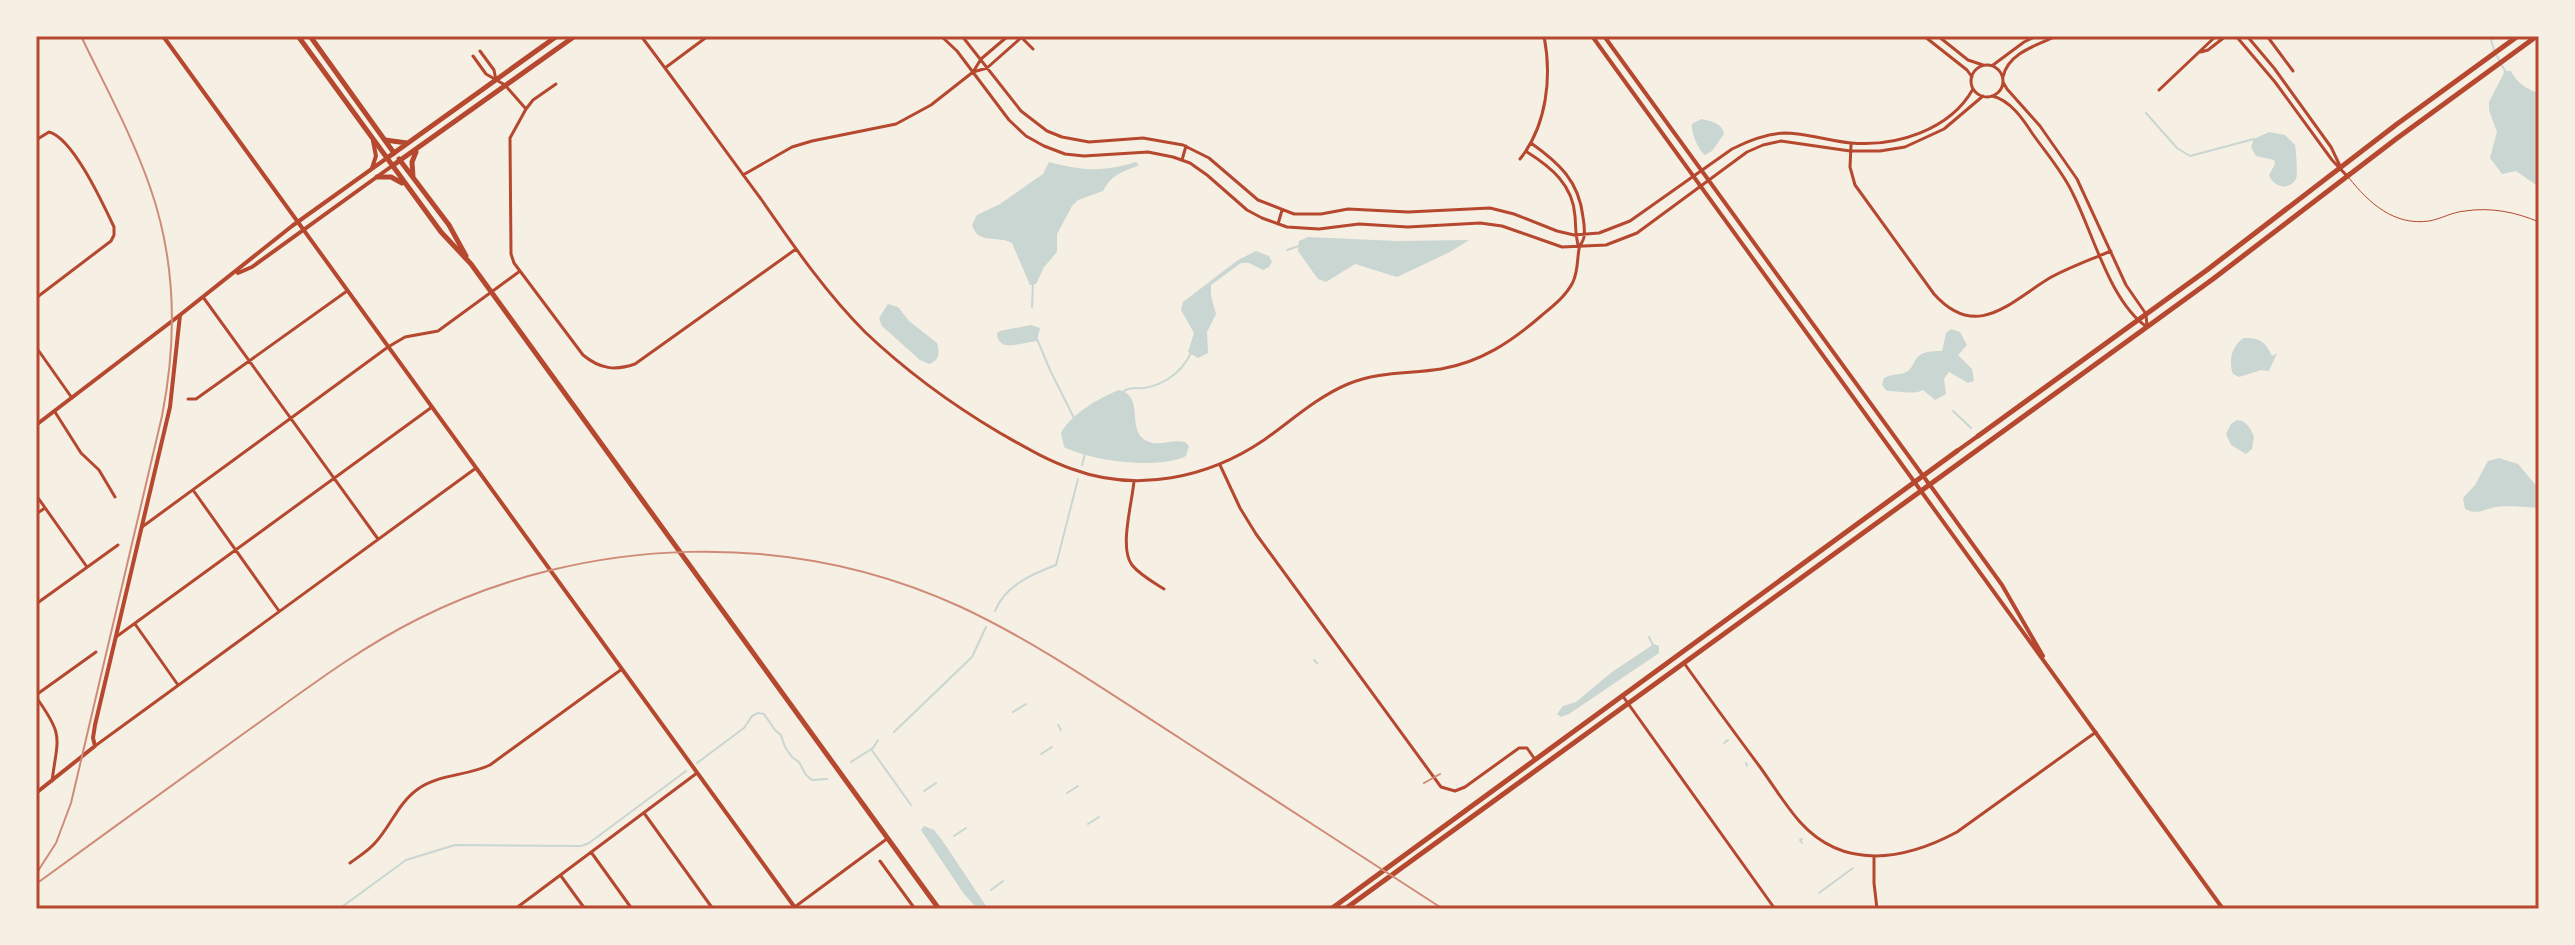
<svg xmlns="http://www.w3.org/2000/svg" width="2575" height="945" font-family="'Source Serif 4',serif">
<style>
.water{fill:#c9d6d2}
.lines{fill:none;stroke-linecap:round;stroke-linejoin:round}
.stream{stroke:#c9d6d2;stroke-width:2}
.service{stroke:#b5482f;stroke-width:1}
.minor{stroke:#b5482f;stroke-width:3}
.tertiary{stroke:#b5482f;stroke-width:4}
.secondary{stroke:#b5482f;stroke-width:4}
.primary{stroke:#b5482f;stroke-width:5}
.trunk{stroke:#b5482f;stroke-width:5}
.rail{stroke:#cf8b77;stroke-width:2}
.neatline{fill:none;stroke:#b5482f;stroke-width:3}
</style>
<rect width="100%" height="100%" fill="#f6efe4"/>
<path class="water" d="M2505,71H2511C2516,82 2527,90 2539,93V187L2516,171L2502,174L2490,158L2497,132L2489,110V102Z
M1701,119C1711,121 1722,123 1724,134L1712,151L1705,155C1698,150 1691,133 1692,124Z
M2269,132L2285,135L2295,145C2296,149 2298,175 2296,179C2288,192 2273,186 2269,175L2275,164L2274,160L2256,156L2251,147L2254,139Z
M1049,162C1083,171 1102,172 1136,162L1139,165C1121,173 1113,173 1103,191L1078,200L1072,206L1057,234V252L1044,267L1036,284L1030,285L1012,243C998,235 978,245 972,225L977,215L1000,204L1043,174Z
M1308,237L1396,241L1469,240L1450,252L1397,277L1355,264L1326,282L1318,279L1298,251L1299,241Z
M1256,251L1269,256L1272,262L1269,267L1263,270L1249,263H1241L1211,285V296L1216,314L1207,332L1208,353L1198,358L1188,352L1194,333L1181,310L1183,302L1238,260Z
M888,304L898,307L909,321L937,343C940,353 939,361 929,364L920,360L882,326L879,318Z
M1031,325L1040,328L1037,341C1023,342 998,354 997,333L1000,331Z
M1951,329L1960,332L1967,345L1958,355L1972,369L1974,381L1968,383L1949,372L1944,379L1946,394L1935,400L1923,390C1914,395 1899,391 1887,391L1882,385L1884,378C1891,374 1898,375 1904,373C1920,367 1907,350 1942,351L1946,333Z
M2244,338C2259,337 2266,342 2272,356L2277,353L2269,371L2261,370L2239,377L2233,374C2228,361 2232,345 2244,338Z
M1119,390C1146,397 1125,430 1147,441C1158,447 1172,439 1185,442L1189,446L1186,456C1159,470 1091,461 1064,447L1061,433C1071,414 1099,398 1119,390Z
M2237,420C2246,420 2251,429 2254,437L2252,449L2246,454L2231,445L2226,434L2231,424Z
M2499,458L2518,464L2534,483L2539,490V508C2528,507 2506,505 2495,507C2483,510 2477,515 2465,509L2463,498L2475,485L2488,461Z
M1654,644L1659,646V653L1569,714L1561,717L1557,714L1563,706L1576,702L1612,672Z
M924,826L934,830L942,840L988,909H978L964,894L921,830Z"/>
<g class="lines">
<path class="stream" d="M2490,36L2494,50
M2497,56L2505,71
M2146,113L2177,148L2190,156L2254,139
M1287,250L1299,246
M1032,307L1033,283
M1037,339L1050,370L1075,420
M1124,391C1132,386 1135,389 1144,388C1164,385 1182,372 1191,353
M1953,411L1971,428
M1082,465L1085,454
M995,611C1005,586 1032,574 1056,565L1078,479
M1649,637L1653,645
M1314,660L1317,663
M1013,712L1026,704
M1058,725L1061,730
M894,732L972,657L986,627
M1724,743L1728,740
M871,749L911,805
M1041,754L1052,747
M851,762L873,748L878,740
M697,763L744,728L752,716L758,713L764,714L775,730L781,735L785,747L792,757L799,762L806,775L812,780L827,779
M1746,763L1747,766
M924,791L936,783
M1067,793L1078,786
M1088,824L1099,817
M954,836L966,828
M1802,839L1800,840L1802,843
M991,890L1003,881
M1819,893L1853,868
M339,909L406,860L455,845L581,846L589,843L686,771"/>
<path class="service" d="M2349,178C2369,203 2394,226 2429,221C2441,219 2452,212 2465,211C2490,207 2516,212 2539,222"/>
<path class="minor" d="M641,36C682,90 721,145 761,199C793,245 825,292 865,332C906,371 951,404 1000,433C1023,446 1046,460 1072,469C1137,493 1208,478 1264,440C1291,421 1317,397 1348,384C1379,371 1409,374 1441,369C1481,362 1511,342 1541,316C1553,306 1566,296 1573,282C1578,271 1577,261 1579,249C1581,241 1582,245 1584,237C1585,230 1584,223 1583,217C1579,181 1559,163 1531,143
M941,36L957,51L1009,120L1026,136L1044,146L1065,154L1084,156L1148,152L1173,157L1190,163L1207,175L1247,210L1262,218L1287,227L1319,229L1359,224L1408,227L1480,223L1502,226L1562,247L1606,245L1637,233L1747,152L1763,145L1781,141L1850,151H1880L1905,147L1944,129L1983,96
M962,36L1021,111L1047,131L1062,137L1089,142L1143,138L1183,145L1209,158L1258,200L1294,214H1321L1348,209L1408,212L1490,208L1514,214L1557,231L1574,235L1599,233L1630,221L1732,149C1748,141 1765,134 1784,133C1806,133 1829,141 1851,143C1896,147 1950,130 1973,89
M1924,36L1967,70L1972,77
M1938,36L1968,60L1983,65
M2236,36L2275,82L2332,160L2347,176
M2247,36L2274,68L2331,147L2341,168
M2267,36L2293,71
M1023,39L1033,49
M480,51L494,70L496,80
M2201,52L2208,50L2226,36
M473,56L486,74L505,85L526,109
M1993,65L2024,42L2036,36
M1971 81a16 16 0 1 1 32 0a16 16 0 1 1-32 0Z
M665,68L708,36
M973,72L981,59L1008,36
M2003,77C2008,53 2037,45 2057,36
M2003,82L2007,89L2040,126L2077,179L2126,285L2146,314L2147,327
M556,84L533,100L526,109L510,138L511,254L514,263L583,355C600,369 615,371 635,364L796,249
M2159,90L2216,36
M1992,96C2010,100 2023,119 2032,133C2046,153 2063,172 2073,194C2093,233 2110,302 2147,327
M36,140L49,132C73,138 103,204 114,227V235L111,241L36,298
M1851,145L1850,167L1855,185L1934,294C1976,341 2009,303 2048,279C2067,268 2090,260 2111,251
M1527,152C1551,167 1573,185 1575,216C1576,228 1575,236 1579,248
M1520,159C1547,125 1552,77 1544,36
M1182,160L1186,146
M743,175L792,147L812,141L896,124L931,105L973,72L987,68L1022,37
M1278,224L1282,210
M203,297L378,539
M36,347L72,398
M188,399H196L347,291
M55,412L81,453L99,470L115,497
M1220,465L1240,508L1256,534L1441,787L1455,791L1465,787L1519,748H1527L1534,758
M1134,481C1132,504 1119,548 1132,565C1140,575 1153,582 1164,589
M193,490L279,611
M36,495L87,567
M36,514L45,508
M142,527L388,347L405,337L438,331L520,271
M36,604L118,545
M135,624L178,685
M116,637L432,407
M1684,663C1709,698 1734,732 1760,767C1773,785 1785,805 1800,822C1844,871 1905,860 1957,832L2096,732
M36,695L96,652
M1622,695L1775,909
M36,697C64,736 58,736 52,781
M95,746L476,468
M644,813L713,909
M591,852L632,909
M1874,857V883L1877,909
M880,861L915,909
M350,863C358,857 368,851 375,843C391,826 398,803 418,789C439,774 467,776 490,765L622,669
M561,876L585,909
M515,909L697,773
M792,909L888,838"/>
<path class="tertiary" d="M163,36L796,909
M36,425L180,315
M1930,485L2002,585L2043,656
M1921,491L2223,909"/>
<path class="secondary" d="M1592,36L1921,491
M1604,36L1929,484
M372,168L376,156L373,141
M238,273L252,267L392,166
M1957,451L1978,436
M36,793L95,746L93,738L95,725L170,407L180,315L292,226L387,158"/>
<path class="primary" d="M298,36L387,158
M310,36L394,153
M1978,436L2207,270L2397,124L2518,36
M1331,909L1957,451
M1345,909L2213,279L2396,139L2537,36"/>
<path class="trunk" d="M557,36L387,158L441,232L471,264L939,909
M385,140L407,143
M399,159L449,225L466,256
M392,166L575,36
M377,177H391L402,183
M413,177L412,162L416,152"/>
<path class="rail" d="M1424,783L1440,774
M36,874L56,843L71,803L162,416C177,340 176,261 150,187C132,135 105,86 81,36
M36,884C107,832 179,780 250,729C305,690 358,649 418,619C585,535 790,528 961,607C1038,643 1109,693 1181,739C1268,796 1356,852 1443,909"/>
</g>
<rect width="2575" height="945" fill="none" stroke="#f6efe4" stroke-width="76"/>
<rect x="38" y="38" width="2499" height="869" class="neatline"/>
</svg>
